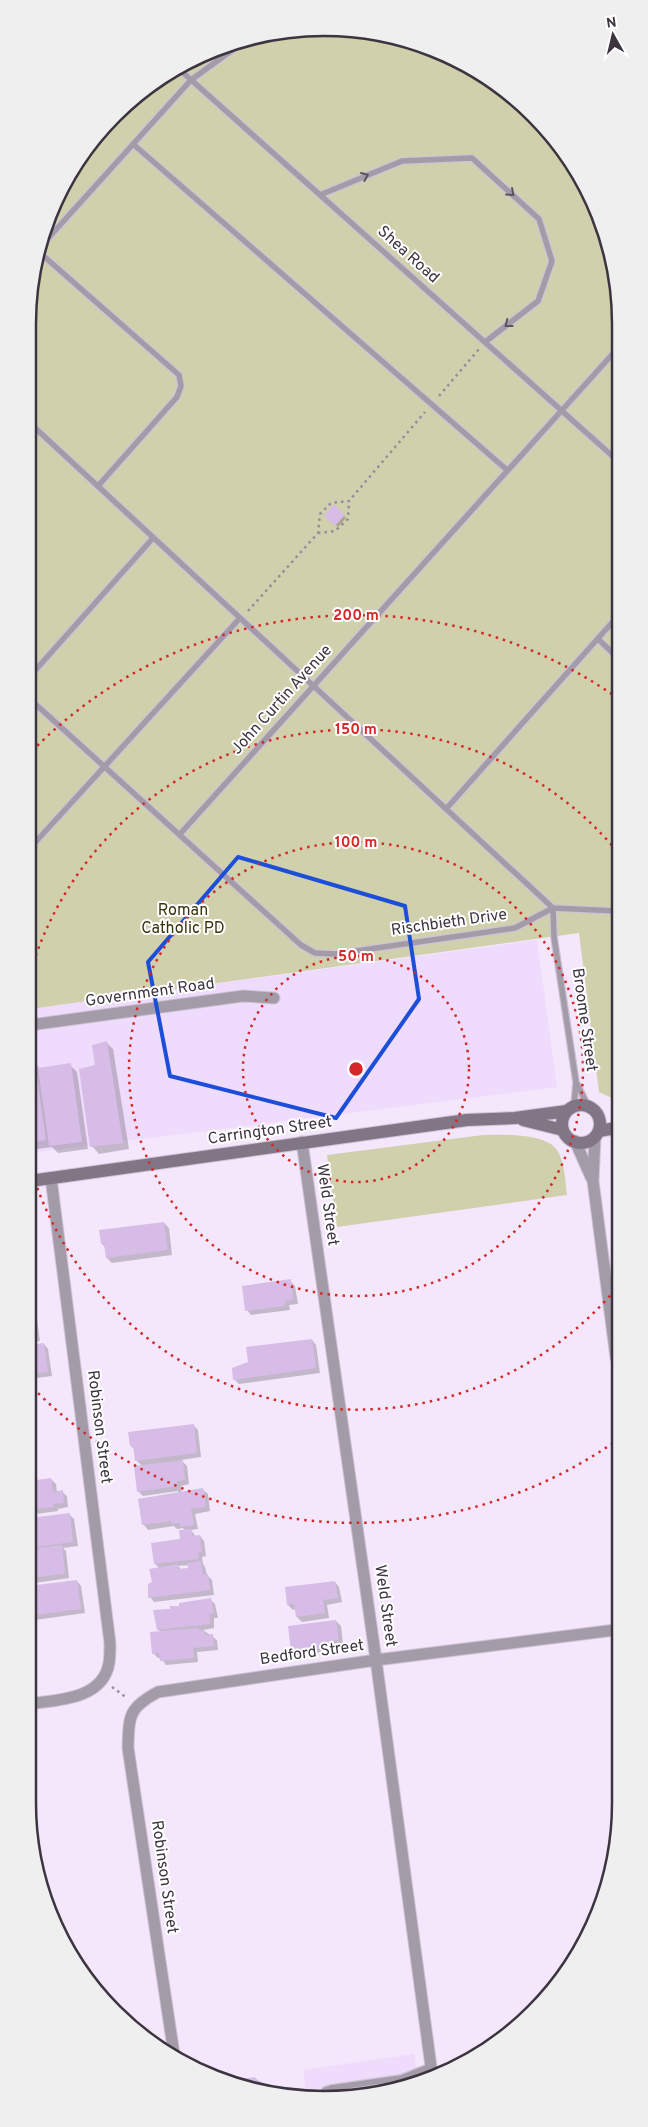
<svg xmlns="http://www.w3.org/2000/svg" width="648" height="2127" font-family="Overpass,sans-serif">
<style>
.built{fill:#efdbfc}
.green{fill:#d0d0ac}
.shadow{fill:#0003;fill-rule:evenodd}
.building{fill:#d6bce7}
.lines{fill:none;stroke-linecap:round;stroke-linejoin:round}
.lane-casing{stroke:#cfc3d6;stroke-width:8}
.street-casing{stroke:#cfc3d6;stroke-width:13}
.secondary-casing{stroke:#cfc3d6;stroke-width:14}
.path{stroke:#968c9c;stroke-width:2.5;stroke-dasharray:2.5 4;stroke-linecap:butt}
.lane{stroke:#a39ca8;stroke-width:5.5}
.street{stroke:#a39ca8;stroke-width:11}
.secondary{stroke:#807686;stroke-width:12}
.oneway{stroke:#5b545f}
.marked{fill:none;stroke:#1d4ed8;stroke-width:4;stroke-linejoin:round}
.ring{fill:none;stroke:#d62828;stroke-width:2.5;stroke-dasharray:2.5 5}
.labels{text-anchor:middle;dominant-baseline:central;stroke-width:4;stroke-linejoin:round;paint-order:stroke}
.street-label{font-size:16px;fill:#3c3540;stroke:#fff}
.park-label{font-size:16px;fill:#35340d;stroke:#fff}
.rim{fill:none;stroke:#3c3540;stroke-width:2.5}
.centre{fill:#d62828;stroke:#fff;stroke-width:2.5}
.ring-label{font-size:15px;text-anchor:middle;font-weight:bold;fill:#d62828;stroke:#fff;stroke-width:4;stroke-linejoin:round;paint-order:stroke}
</style>
<rect width="100%" height="100%" fill="#f4e7fc"/>
<path class="built" d="M537,940L557,1087L30,1153V1009Z
M414,2054L418,2081L401,2089L306,2096L303,2070Z"/>
<path class="green" d="M266,33H382L472,67L547,128L590,193L618,286L616,1100L599,1092L579,933L30,1009L33,266L78,159L160,77Z
M483,1135C501,1135 545,1132 557,1150C565,1162 565,1181 567,1195L337,1227L327,1155Z"/>
<path class="shadow" d="M334,506L346,518L338,527L325,516Z
M106,1042L113,1049L129,1149L99,1154L92,1146L97,1066Z
M35,1063L40,1069L70,1065L77,1072L88,1149L58,1153L52,1147L30,1150V1064Z
M164,1223L169,1228L172,1255L112,1263L107,1258L106,1248L102,1244Z
M29,1278L34,1306H29Z
M290,1281L295,1286L298,1304L289,1305L290,1310L251,1315L247,1310Z
M29,1307L36,1313L40,1341L29,1342Z
M312,1340L316,1345L320,1373L239,1384L234,1379Z
M44,1344L48,1349L52,1376L29,1379V1346Z
M193,1425L198,1430L201,1457L181,1460L187,1466L189,1484L181,1486L182,1493L203,1490L208,1494L210,1511L195,1514L198,1529L191,1530L196,1537L200,1536L204,1541L206,1556L202,1557L203,1564L205,1567L207,1575L212,1580L214,1595L154,1602L150,1597L159,1568L155,1564L153,1544L181,1541L185,1531L183,1528L177,1529L174,1526L148,1530L144,1525L140,1500L179,1494L178,1491L143,1496L138,1491L143,1467L136,1460L135,1450L131,1446ZM189,1565L190,1569L182,1570L178,1566Z
M51,1479L56,1484L57,1492H62L67,1496L68,1507L58,1509V1511L29,1515V1482Z
M69,1514L74,1519L78,1546L63,1548L66,1551L69,1578L28,1584L29,1519Z
M77,1581L81,1586L85,1613L28,1621V1588Z
M335,1582L339,1587L342,1602L327,1605L329,1618L302,1622L297,1617L296,1609L293,1610L288,1605L286,1589Z
M210,1599L215,1604L218,1618H214V1628L203,1630L217,1640L218,1650L197,1652L198,1662L166,1665L161,1658H158L153,1653L161,1633L158,1629L171,1610Z
M336,1621L341,1626L343,1644L334,1645L335,1650L297,1656L292,1651Z
M255,2078L266,2087V2091L244,2084L243,2080Z"/>
<path class="building" d="M334,504L345,515L335,526L324,516Z
M107,1041L123,1143L90,1147L79,1069L95,1065L92,1045Z
M35,1062L46,1140L30,1142V1063Z
M71,1063L82,1142L49,1146L38,1068Z
M164,1222L168,1250L106,1258L104,1244H101L99,1230Z
M291,1279L293,1299L285,1301V1306L245,1311L242,1286Z
M29,1307H32L36,1336L29,1337Z
M312,1339L316,1368L233,1380L232,1368L248,1362L246,1347Z
M44,1343L48,1372L29,1374V1345Z
M194,1424L197,1453L135,1461L133,1446H130L128,1432Z
M183,1460L185,1480L177,1481V1486L137,1492L134,1466Z
M51,1478L53,1492L63,1490L64,1503L53,1504L54,1507L29,1510V1481Z
M203,1488L206,1507L191,1509L194,1525L180,1527V1523L171,1524V1521L142,1525L138,1499Z
M70,1513L73,1542L28,1548L29,1518Z
M191,1529L192,1536L200,1535L202,1552L198,1553L199,1559L154,1564L151,1543L180,1539L179,1530Z
M62,1545L65,1574L28,1578V1549Z
M201,1561L203,1575L208,1574L210,1590L148,1598V1584L152,1582L149,1569L178,1564V1569L188,1568L187,1563Z
M77,1580L81,1609L28,1616V1586Z
M335,1581L338,1598L323,1600L325,1613L296,1617L294,1604L287,1605L285,1587Z
M211,1598L214,1613L209,1614L210,1624L157,1630L153,1610L170,1609V1606H179V1603Z
M336,1620L339,1640L330,1641L331,1646L291,1651L288,1626Z
M198,1628L199,1630H204L205,1635L213,1634L214,1646L193,1648L194,1658L160,1661L159,1653L152,1654L150,1632Z
M255,2077L256,2082L261,2081L263,2090L243,2084L242,2079Z"/>
<g class="lines">
<g class="lane-casing">
<path id="lane" d="M179,69L618,461
M133,144L507,470
M320,195L402,161L472,158L539,219L552,261L538,301L485,342
M42,245L191,80L242,43
M39,252L179,375L181,386L177,397L98,486
M33,426L553,908L617,911
M598,639L617,657
M32,674L153,538
M32,701L301,945L315,953L335,954L515,928L553,908
M446,809L617,617
M180,834L618,348
M31,847L240,618
M553,908L554,937L576,1082L574,1106
M577,1084L588,1106
M322,2095L325,2090L331,2088L401,2078L431,2066"/>
</g>
<g class="street-casing">
<path id="street" d="M30,1025L243,996L274,998
M595,1137L593,1181L616,1358
M575,1141L591,1177
M302,1142L376,1660L432,2074
M28,1704C56,1700 103,1700 109,1663C110,1657 110,1650 110,1643L51,1178
M174,2054L128,1748C129,1716 128,1708 158,1692L376,1660L615,1630"/>
</g>
<g class="secondary-casing">
<path id="secondary" d="M562 1124a19 19 0 1 1 38 0a19 19 0 1 1-38 0Z
M523,1120L563,1130
M599,1131L616,1128
M30,1181L467,1120L515,1118L567,1111"/>
</g>
<path class="path" d="M439,396L479,349
M318,533L335,531L348,519L349,501
M248,611L318,533L320,514L331,503L349,501L425,412
M112,1687L127,1698"/>
<use href="#lane" class="lane"/>
<use href="#street" class="street"/>
<use href="#secondary" class="secondary"/>
</g>
<defs><path id="oneway-chevron" d="M-2-3.5L2.5 0L-2 3.5" fill="none" stroke-width="1.6" stroke-linecap="round" stroke-linejoin="round" transform="scale(1.25)"/></defs>
<g class="oneway">
<use href="#oneway-chevron" transform="translate(365 176) rotate(-23)"/>
<use href="#oneway-chevron" transform="translate(511 193) rotate(42)"/>
<use href="#oneway-chevron" transform="translate(508 324) rotate(142)"/>
</g>
<path class="marked" d="M238,857L405,906L419,999L336,1118L170,1076L148,962Z"/>
<g class="ring">
<circle cx="356" cy="1069" r="113"/>
<circle cx="356" cy="1069" r="227"/>
<path d="M615 1290A340 340 0 0 1 30 1166M31 970A340 340 0 0 1 616 850"/>
<path d="M613 1443A454 454 0 0 1 29 1384M32 751A454 454 0 0 1 616 697"/>
</g>
<g class="labels">
<g class="street-label">
<text transform="translate(408 255) rotate(42)">Shea Road</text>
<text transform="translate(282 700) rotate(-48)">John Curtin Avenue</text>
<text transform="translate(449 923) rotate(-8)">Rischbieth Drive</text>
<text transform="translate(150 993) rotate(-8)">Government Road</text>
<text transform="translate(584 1020) rotate(82)">Broome Street</text>
<text transform="translate(270 1131) rotate(-8)">Carrington Street</text>
<text transform="translate(327 1205) rotate(82)">Weld Street</text>
<text transform="translate(99 1427) rotate(83)">Robinson Street</text>
<text transform="translate(385 1606) rotate(82)">Weld Street</text>
<text transform="translate(312 1653) rotate(-8)">Bedford Street</text>
<text transform="translate(164 1877) rotate(82)">Robinson Street</text>
</g>
<g class="park-label">
<text x="183" y="911">Roman<tspan x="183" dy="18">Catholic PD</tspan></text>
</g>
</g>
<path d="M0 0H648V2127H0ZM324 36H324A288 288 0 0 1 612 324V1803A288 288 0 0 1 324 2091H324A288 288 0 0 1 36 1803V324A288 288 0 0 1 324 36Z" fill="#efeff0" fill-rule="evenodd"/>
<path class="rim" d="M324 36H324A288 288 0 0 1 612 324V1803A288 288 0 0 1 324 2091H324A288 288 0 0 1 36 1803V324A288 288 0 0 1 324 36Z"/>
<circle cx="356" cy="1069" r="8" class="centre"/>
<g class="ring-label">
<text x="356" y="620">200 m</text>
<text x="356" y="734">150 m</text>
<text x="356" y="847">100 m</text>
<text x="356" y="961">50 m</text>
</g>
<g transform="translate(613 35) rotate(352)" stroke="#ffffff" stroke-width="4" paint-order="stroke">
<path d="M0-4L9 19L0 12L-9 19Z" fill="#3c3540"/>
<text y="-8" font-size="14" font-weight="bold" text-anchor="middle" fill="#3c3540">N</text>
</g>
</svg>
